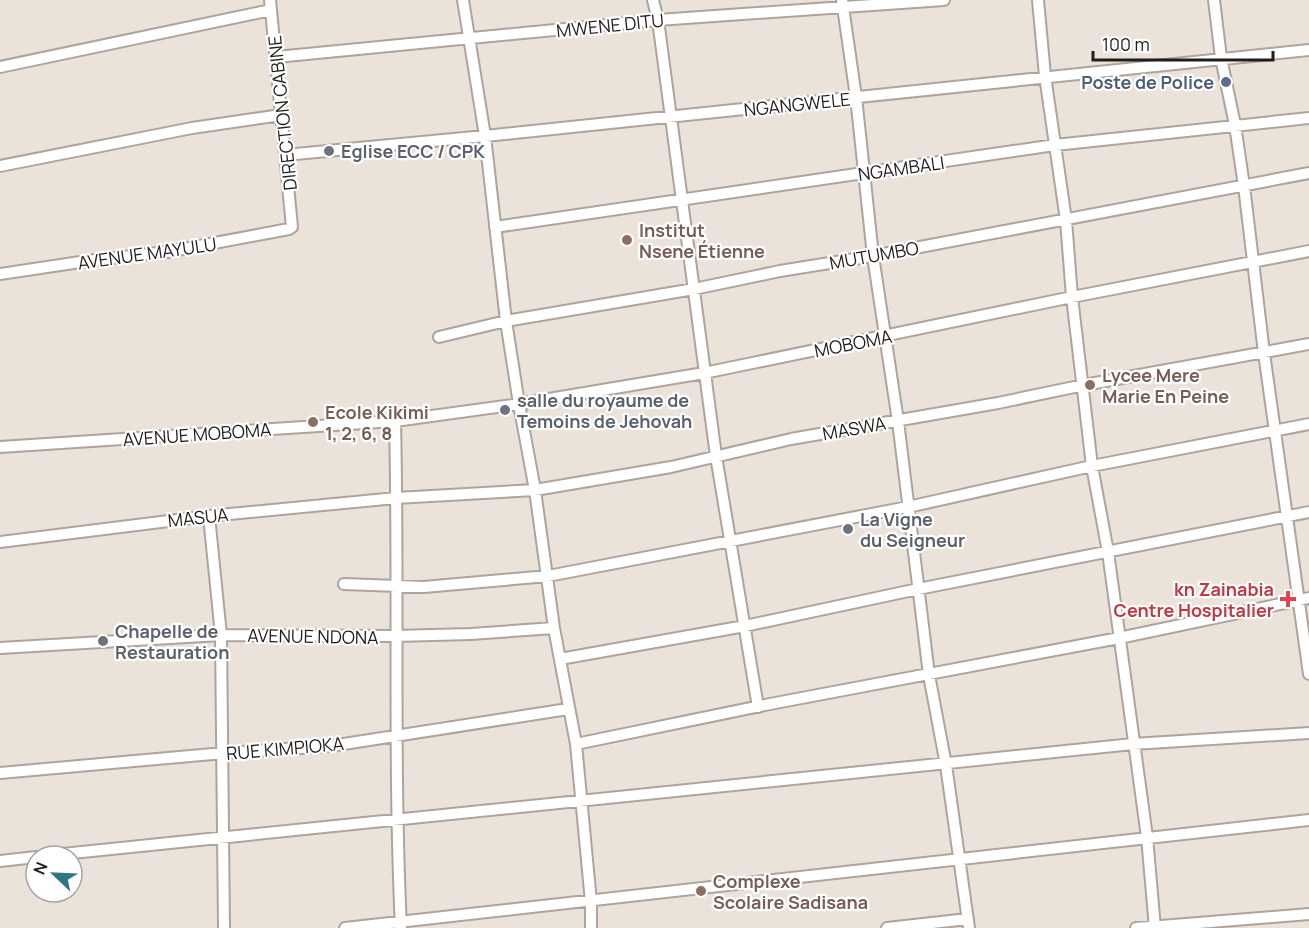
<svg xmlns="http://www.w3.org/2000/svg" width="1309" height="928" font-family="Manrope,sans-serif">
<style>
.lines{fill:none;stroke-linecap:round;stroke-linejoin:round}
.street-casing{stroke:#ada49d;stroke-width:14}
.street{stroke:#fff;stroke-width:10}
.service-dot{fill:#5c6f8a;stroke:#fff;stroke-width:2}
.worship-dot{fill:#6b7280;stroke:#fff;stroke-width:2}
.education-dot{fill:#8d6e63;stroke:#fff;stroke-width:2}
.health-dot{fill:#e0444e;stroke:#fff;stroke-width:2}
.labels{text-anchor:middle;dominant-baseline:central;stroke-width:4.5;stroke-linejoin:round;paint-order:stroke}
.street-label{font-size:18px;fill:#201d1a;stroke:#fff}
.service-label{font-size:18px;font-weight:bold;fill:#4e5e75;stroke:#fff;text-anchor:end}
.worship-label{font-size:18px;font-weight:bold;fill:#5b616d;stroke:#fff;text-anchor:start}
.education-label{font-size:18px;font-weight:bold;fill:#785e54;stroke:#fff;text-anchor:start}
.health-label{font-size:18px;font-weight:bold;fill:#be3a42;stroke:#fff;text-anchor:end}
</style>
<rect width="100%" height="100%" fill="#ebe2da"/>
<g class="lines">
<g class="street-casing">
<path id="street" d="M463,0L485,136L506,321L519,404L535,490L554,628L576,744L591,902V928
M653,0L658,20L716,456L758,707
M842,0L856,97L873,256L898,421L929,675L946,765L969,928
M1038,0L1045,76L1066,220L1072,297L1092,466L1108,552L1147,837L1155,928
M1214,0L1221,58L1235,125L1244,186L1264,353L1309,674
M276,57L658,20L944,0
M0,67L271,10
M285,155L485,136L1309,50
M0,166L192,128L281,115
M495,227L1055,145L1309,118
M0,274L87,261L167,252L289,229L292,227L270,0
M439,337L506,321L694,289L780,271L873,256L1309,173
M395,421C399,590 393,759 401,928
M0,447L395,421L519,404L704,373L1072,297L1309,251
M209,516L221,635L224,928
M0,542L209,516L396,498L535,490L671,467L791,439L998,403L1084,385L1309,344
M344,584L424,587L548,576L908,507L1092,466L1309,424
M0,648L221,635L395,636L471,634L554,628
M560,659L745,626L918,589L1309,512
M576,744L770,704L1119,638L1309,598
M0,773L224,753L331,746L568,709
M43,856L1133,744L1309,733
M0,861L36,857
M345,928L1309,820
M887,928L968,919
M1136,928L1309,914"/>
</g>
<use href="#street" class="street"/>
</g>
<circle class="service-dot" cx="1226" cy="82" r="6"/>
<g class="worship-dot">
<circle cx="329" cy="151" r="6"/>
<circle cx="505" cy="410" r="6"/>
<circle cx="848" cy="529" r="6"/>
<circle cx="103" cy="641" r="6"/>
</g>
<g class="education-dot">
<circle cx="627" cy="240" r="6"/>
<circle cx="1090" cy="385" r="6"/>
<circle cx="313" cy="422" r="6"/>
<circle cx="701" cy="891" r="6"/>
</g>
<path class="health-dot" d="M1285 590h6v6h6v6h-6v6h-6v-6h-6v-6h6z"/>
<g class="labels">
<g class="street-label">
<text transform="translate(610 25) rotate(-6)">MWENE DITU</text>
<text transform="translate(797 104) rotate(-6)">NGANGWELE</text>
<text transform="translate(282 113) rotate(-96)">DIRECTION CABINE</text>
<text transform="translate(901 168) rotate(-8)">NGAMBALI</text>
<text transform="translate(147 253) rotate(-8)">AVENUE MAYULU</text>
<text transform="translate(874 255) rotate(-10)">MUTUMBO</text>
<text transform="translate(853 343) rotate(-11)">MOBOMA</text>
<text transform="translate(854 428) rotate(-10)">MASWA</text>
<text transform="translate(197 434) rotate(-4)">AVENUE MOBOMA</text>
<text transform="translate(198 517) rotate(-6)">MASUA</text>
<text transform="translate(313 636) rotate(1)">AVENUE NDONA</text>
<text transform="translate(285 748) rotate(-5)">RUE KIMPIOKA</text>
</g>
<g class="service-label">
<text x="1214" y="82">Poste de Police</text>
</g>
<g class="worship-label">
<text x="341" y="151">Eglise ECC / CPK</text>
<text x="517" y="400">salle du royaume de<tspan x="517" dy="21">Temoins de Jehovah</tspan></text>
<text x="860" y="519">La Vigne<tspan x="860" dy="21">du Seigneur</tspan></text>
<text x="115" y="631">Chapelle de<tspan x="115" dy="21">Restauration</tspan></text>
</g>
<g class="education-label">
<text x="639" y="230">Institut<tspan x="639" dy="21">Nsene Étienne</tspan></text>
<text x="1102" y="375">Lycee Mere<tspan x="1102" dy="21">Marie En Peine</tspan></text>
<text x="325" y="412">Ecole Kikimi<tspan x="325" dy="21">1, 2, 6, 8</tspan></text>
<text x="713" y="881">Complexe<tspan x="713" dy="21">Scolaire Sadisana</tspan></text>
</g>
<g class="health-label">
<text x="1274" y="589">kn Zainabia<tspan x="1274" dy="21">Centre Hospitalier</tspan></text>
</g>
</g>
<g transform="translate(54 874) rotate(293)"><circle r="28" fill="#ffffff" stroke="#a6a5a3" stroke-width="1.5"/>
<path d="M0-4.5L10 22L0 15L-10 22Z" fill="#2f7780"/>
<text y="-9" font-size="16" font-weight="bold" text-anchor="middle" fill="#201d1a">N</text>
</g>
<path d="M1093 51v9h180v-9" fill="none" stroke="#201d1a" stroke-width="3"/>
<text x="1102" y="51" font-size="18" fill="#201d1a" stroke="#ffffff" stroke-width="4.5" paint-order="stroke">100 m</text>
</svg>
